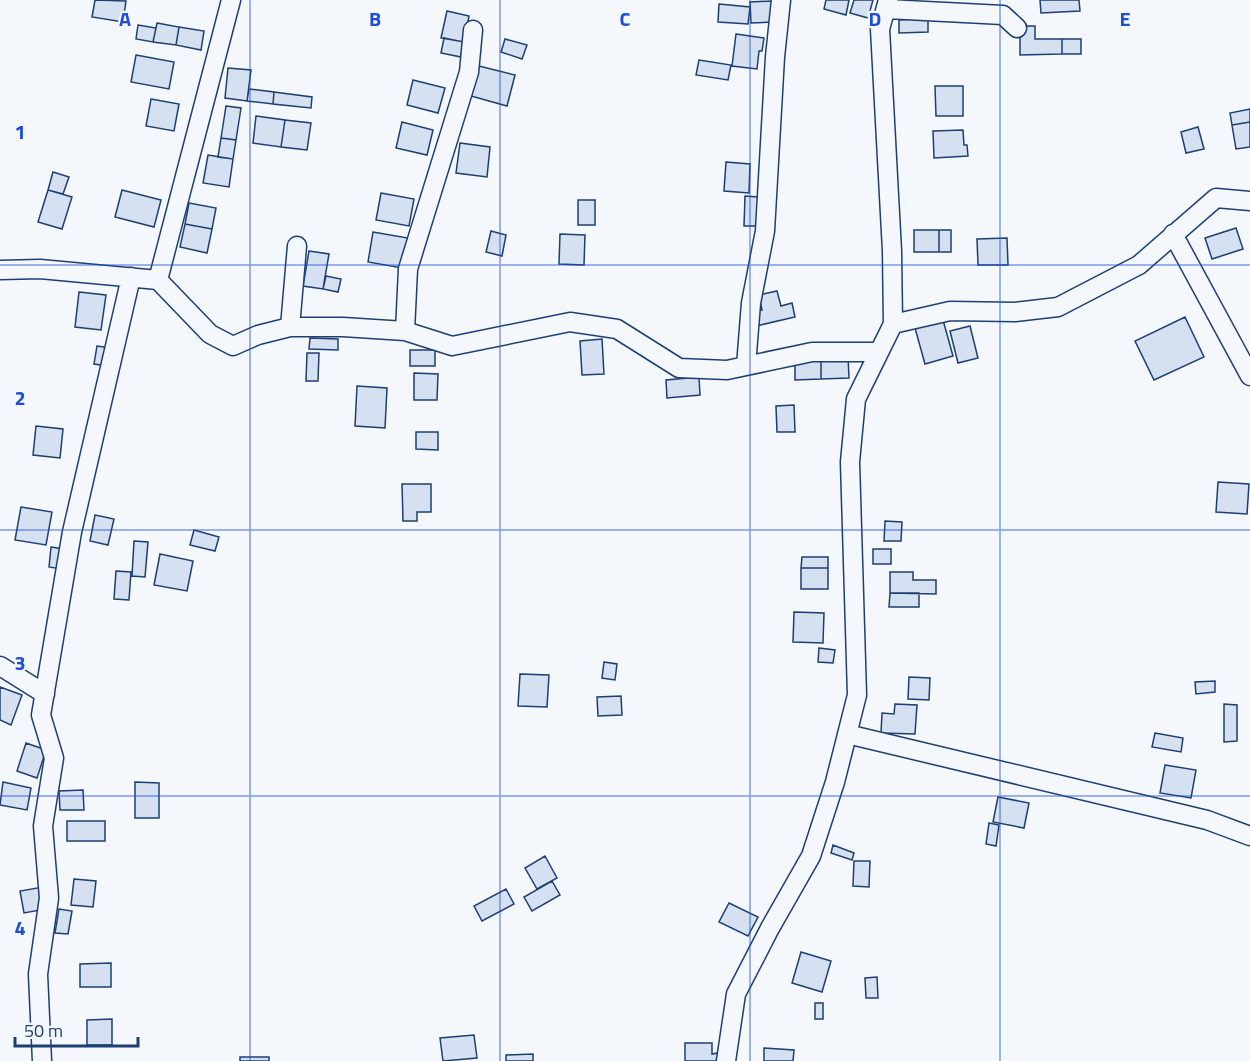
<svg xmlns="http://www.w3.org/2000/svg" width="1250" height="1061" font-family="'Titillium Web',sans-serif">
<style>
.building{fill:#d5e0f0;stroke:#1d3f73;stroke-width:1.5}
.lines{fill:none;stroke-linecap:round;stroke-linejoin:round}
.minor-casing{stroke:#1d3f73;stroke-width:21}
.minor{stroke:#f4f7fb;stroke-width:18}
.grid{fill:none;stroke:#1d4ed8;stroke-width:1.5;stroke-opacity:0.55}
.grid-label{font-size:20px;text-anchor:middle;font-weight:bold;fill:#1d4ed8;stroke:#f4f7fb;stroke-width:4.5;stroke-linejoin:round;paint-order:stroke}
</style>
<rect width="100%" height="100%" fill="#f4f7fb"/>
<path class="building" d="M95,0L126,1L123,22L92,17Z
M826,0H849L846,15L824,9Z
M854,0H873L868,18L850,13Z
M1040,0H1079L1080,11L1041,13Z
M772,1L773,22L751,23L750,2Z
M719,4L750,7L748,24L718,22Z
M447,11L469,16L464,42L441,38Z
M928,18V32L899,33V20Z
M157,23L179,27L176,45L153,42Z
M138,25L156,28L153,42L136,39Z
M1020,26H1035V39H1062V54L1020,55Z
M179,27L204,31L201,50L176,45Z
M736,34L764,38L762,51H759L757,69L732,66Z
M444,38L464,42L461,57L441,53Z
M505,39L527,45L522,59L501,52Z
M1062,39H1081V54H1062Z
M136,55L174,62L169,89L131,82Z
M699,60L731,65L728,80L696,75Z
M479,66L515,75L507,106L471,96Z
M228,68L251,70L247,101L225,98Z
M413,80L445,88L438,113L407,105Z
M935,86H963V116H936Z
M249,89L274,92L273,104L247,101Z
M274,92L312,97L311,108L273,104Z
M151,99L179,104L174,131L146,126Z
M226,106L241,108L236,140L221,138Z
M1250,109V122L1232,125L1230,113Z
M256,116L285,120L281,147L253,143Z
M285,120L311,123L307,150L281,147Z
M402,122L433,130L427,155L396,148Z
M1250,122V147L1236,149L1232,125Z
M1198,127L1204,149L1186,153L1181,132Z
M963,130L964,145H967L968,156L934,158L933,131Z
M221,138L236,140L233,159L218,157Z
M460,143L490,147L487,177L456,173Z
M208,155L233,159L229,187L203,183Z
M726,162L750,164L749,193L724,191Z
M53,172L69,177L63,194L48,190Z
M48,190L72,197L62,229L38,222Z
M122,190L161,200L154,227L115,217Z
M381,193L414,199L409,226L376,220Z
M745,196L758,197L757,226H744Z
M578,200H595V225H578Z
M189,203L216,208L212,229L185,224Z
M185,224L212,229L207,253L180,247Z
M1236,228L1243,249L1212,259L1205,238Z
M914,230H939V252H914Z
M939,230H951V252H939Z
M491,231L506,235L502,256L486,252Z
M373,232L408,238L402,268L368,262Z
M560,234L585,235L584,265L559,264Z
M1007,238L1008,265H978L977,239Z
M309,251L329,254L323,289L303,286Z
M326,276L341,279L338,292L323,289Z
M777,291L781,306L792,303L795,317L756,326L753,312L762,310L759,295Z
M79,292L106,295L101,330L75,327Z
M1185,317L1204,357L1154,380L1135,341Z
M943,320L953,356L925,364L915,328Z
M970,326L978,358L958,363L950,331Z
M310,338L338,339V350L309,349Z
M602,339L604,374L582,375L580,341Z
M97,346L110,348L107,366L94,364Z
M410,350H435V366H410Z
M307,353H319L318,381H306Z
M848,356L849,378L821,379V357Z
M821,357V379L795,380V358Z
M414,373L438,374L437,400H414Z
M699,377L700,395L667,398L666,380Z
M357,386L387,388L385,428L355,426Z
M794,405L795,432H777L776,406Z
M36,426L63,429L60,458L33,455Z
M416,432H438V450L416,449Z
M1218,482L1249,484L1247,514L1216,512Z
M402,484H431V512H417V521H403Z
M21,507L52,512L46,545L15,540Z
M95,515L114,519L108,545L90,541Z
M885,521L902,522L901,541H884Z
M194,530L219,537L215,551L190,545Z
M134,541L148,542L145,577L132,576Z
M51,547L64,549L61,569L49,567Z
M873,549H891V564H873Z
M160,554L193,561L187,591L154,585Z
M802,557H828V568H801Z
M801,568H828V589H801Z
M116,571L131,572L129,600L114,599Z
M890,572H913V580H936V594L890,593Z
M890,593H919V607H889Z
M794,612L824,613L823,643L793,642Z
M819,648L835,650L833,663L818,662Z
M604,662L617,664L615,680L602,678Z
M520,674L549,675L547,707L518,706Z
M909,677L930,678L929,700L908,699Z
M1215,681V692L1196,694L1195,682Z
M0,687L22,695L11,725L0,720Z
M621,696L622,715L598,716L597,697Z
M895,704L917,705L915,734L881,733L882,713L894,714Z
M1224,704L1237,705V741L1224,742Z
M1155,733L1183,738L1181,752L1152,747Z
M26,743L46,750L37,778L17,771Z
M1165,765L1196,770L1191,798L1160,793Z
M3,782L31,788L27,810L0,805Z
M135,782L159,783V818H135Z
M83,790L84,810H60L59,791Z
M998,797L1029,803L1024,828L993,822Z
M67,821H105V841H67Z
M989,823L999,825L996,846L986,844Z
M833,845L854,853L852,860L831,853Z
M545,856L557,878L537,889L525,868Z
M854,861H870L869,887L853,886Z
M74,879L96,881L93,907L71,905Z
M552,881L560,895L532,911L524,897Z
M43,887L46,909L24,913L20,891Z
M506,889L514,904L482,921L474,906Z
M729,903L758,917L748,936L719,922Z
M59,909L72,911L68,934L55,933Z
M801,952L831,961L822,992L792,983Z
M111,963V987H80V964Z
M877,977L878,998H866L865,978Z
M815,1003H823V1019H815Z
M112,1019V1045H87V1020Z
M474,1035L477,1058L443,1061L440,1038Z
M685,1043H712V1054L718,1053V1061H685Z
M764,1048L794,1050L793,1061H764Z
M533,1054V1061H506V1055Z
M240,1057H269V1061H240Z"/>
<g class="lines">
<g class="minor-casing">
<path id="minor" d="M887,9L1003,15L1017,28
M1173,234L1250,376
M0,270L40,269L158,280L210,334L233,346L258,335L290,327H343L405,331L452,346L570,322L617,329L679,368L727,370L812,352H879
M158,280L231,0
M893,324L950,311L1015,312L1058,307L1139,265L1216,198L1250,201
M290,327L297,246
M405,331L408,269L469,72L473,30
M746,366L751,303L765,231L775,57L781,0
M0,666L45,694
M847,734L1207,820L1250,836
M42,1061L38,974L49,898L43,826L54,758L41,715L72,532L131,277
M726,1061L736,994L770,928L811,856L835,782L857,695L850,462L856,399L893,324L892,251L880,29L888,0"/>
</g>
<use href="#minor" class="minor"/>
</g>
<path class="grid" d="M250,0V1061M500,0V1061M750,0V1061M1000,0V1061M0,265H1250M0,530H1250M0,796H1250"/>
<g class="grid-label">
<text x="125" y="26">A</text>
<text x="375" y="26">B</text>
<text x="625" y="26">C</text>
<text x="875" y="26">D</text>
<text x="1125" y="26">E</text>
<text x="20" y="139">1</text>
<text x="20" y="405">2</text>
<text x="20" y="670">3</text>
<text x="20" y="935">4</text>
</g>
<path d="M15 1037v9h123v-9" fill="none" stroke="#1d3f73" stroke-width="3"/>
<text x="24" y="1037" font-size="18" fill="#1d3f73" stroke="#f4f7fb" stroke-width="4.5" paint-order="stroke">50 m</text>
</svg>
